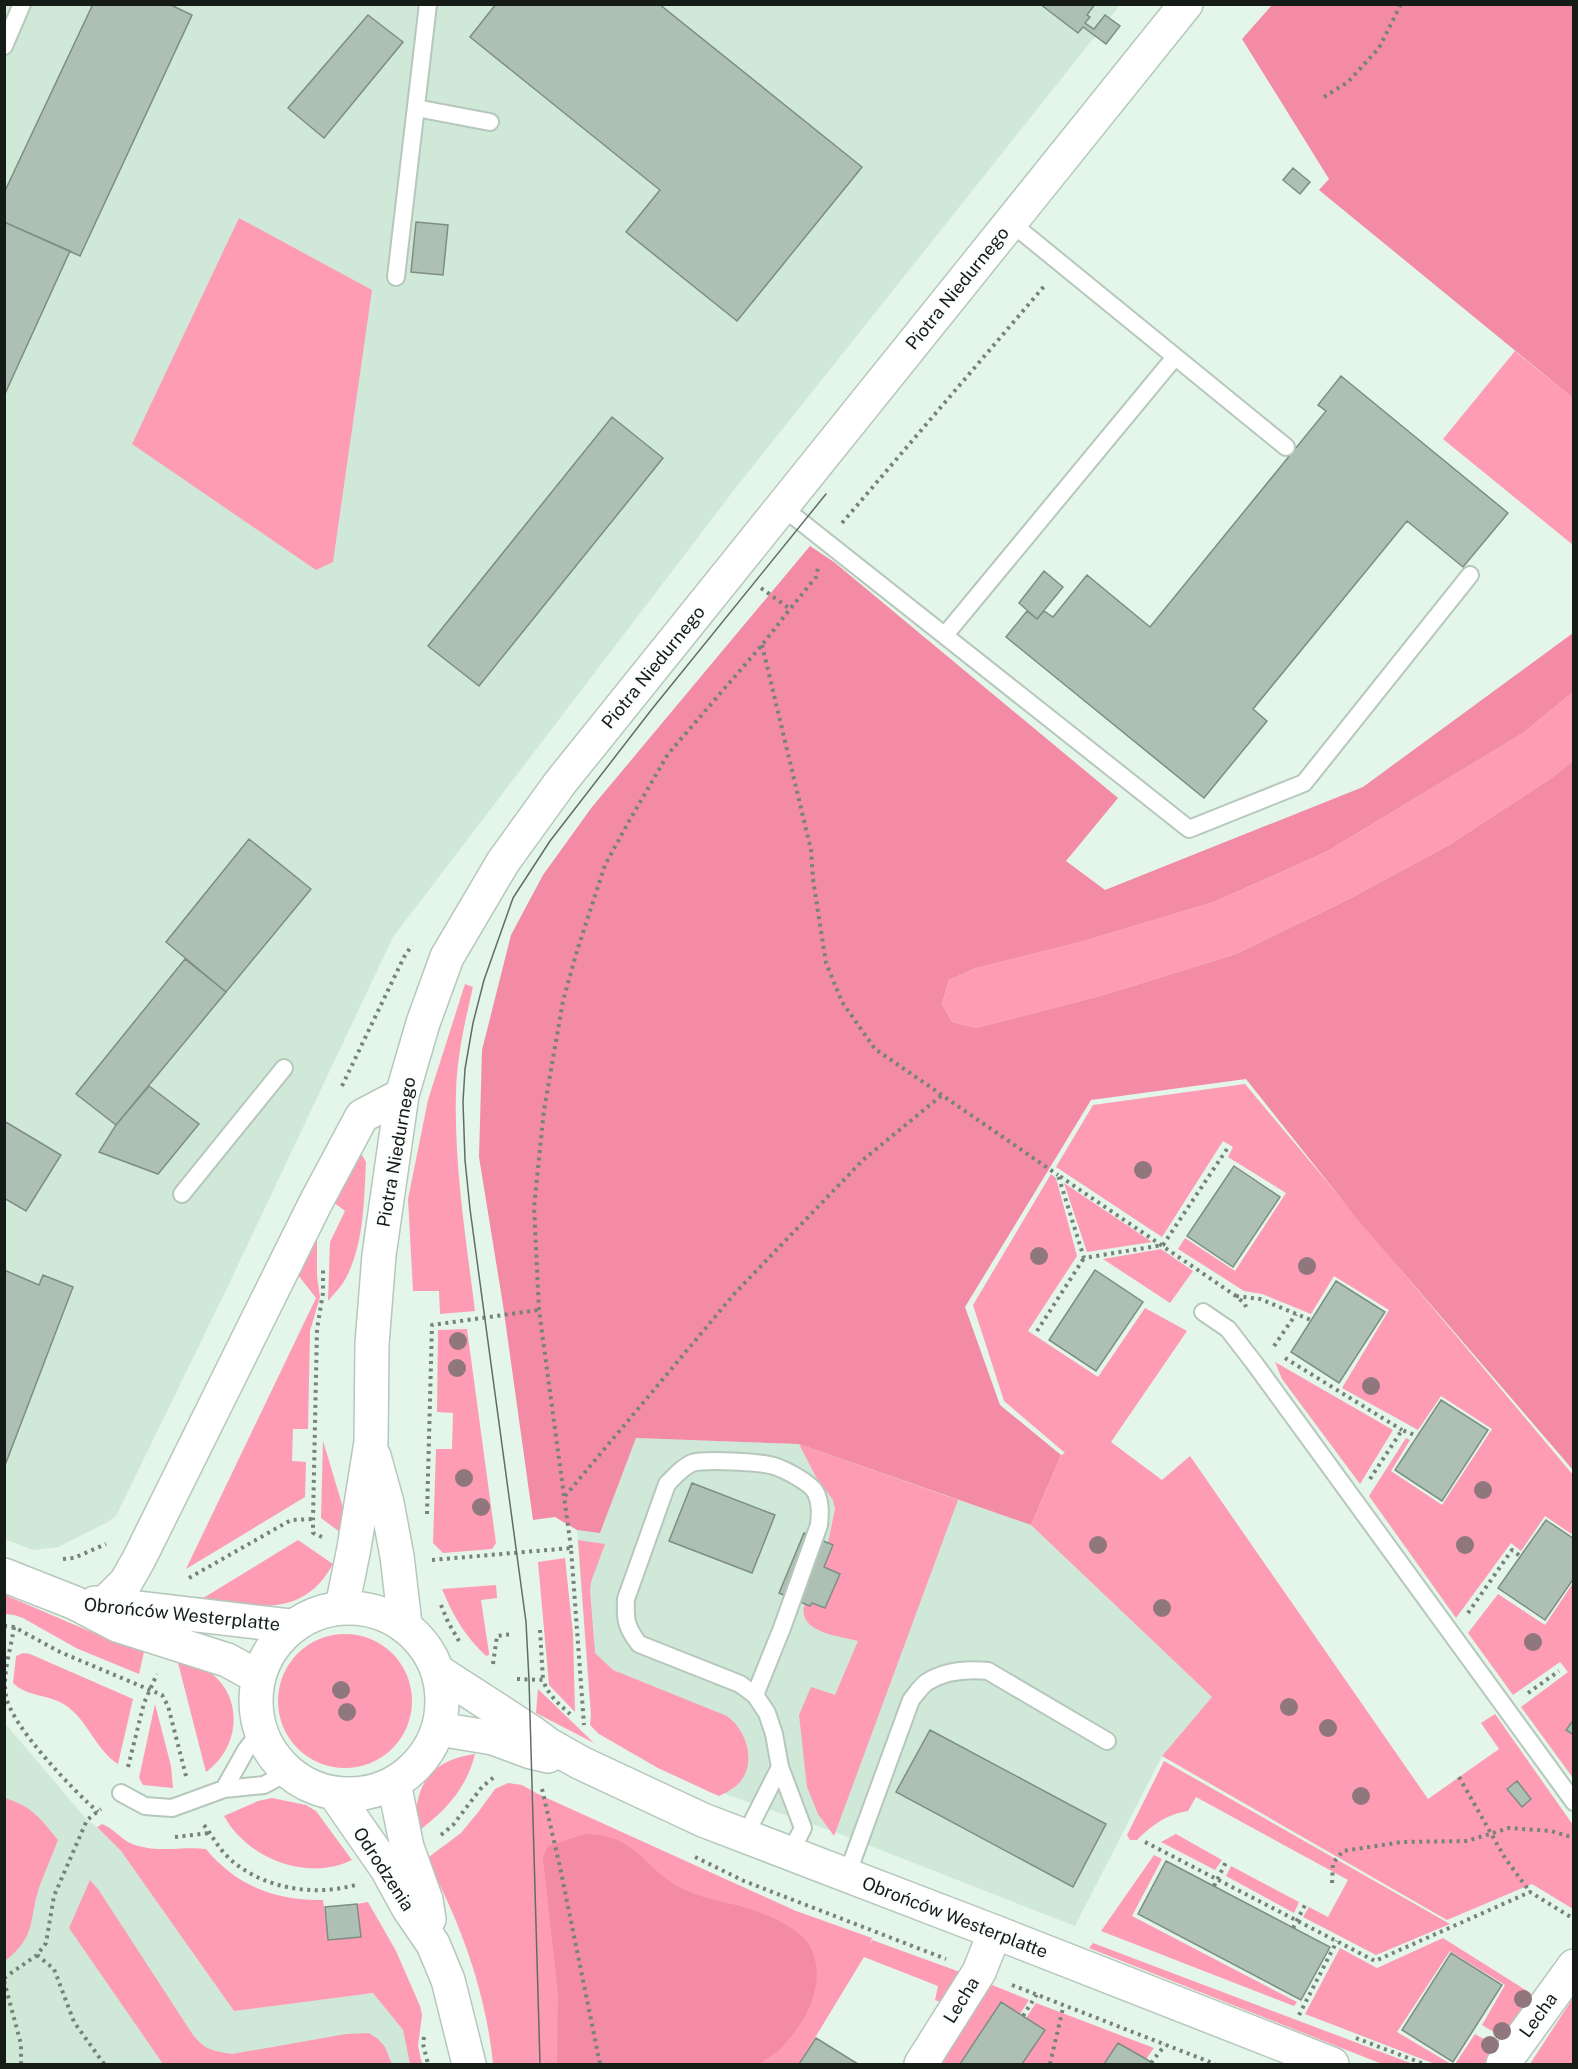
<svg xmlns="http://www.w3.org/2000/svg" width="1578" height="2069" font-family="'Public Sans',sans-serif">
<style>
.built{fill:#cfe8d8}
.green{fill:#fe9cb4}
.forest{fill:#f38ba5}
.building{fill:#aec0b4;stroke:#7d8e83;stroke-width:1.5}
.lines{fill:none;stroke-linecap:round;stroke-linejoin:round}
.lane-casing{stroke:#b6c7bc;stroke-width:20}
.street-casing{stroke:#b6c7bc;stroke-width:36}
.secondary-casing{stroke:#b6c7bc;stroke-width:36}
.path{stroke:#76837a;stroke-width:4;stroke-dasharray:3 4.5;stroke-linecap:butt}
.lane{stroke:#fff;stroke-width:16}
.street{stroke:#fff;stroke-width:33}
.secondary{stroke:#fff;stroke-width:33}
.tram{stroke:#616c65;stroke-width:1.5}
.tree{fill:#90767d}
.labels{text-anchor:middle;dominant-baseline:central;stroke-width:4.5;stroke-linejoin:round;paint-order:stroke}
.street-label{font-size:18px;fill:#151c18;stroke:#fbfefc}
</style>
<rect width="100%" height="100%" fill="#e3f6e9"/>
<path class="built" d="M4,5H1120L734,490L393,937L227,1288L116,1516L108,1522L58,1547L33,1550L4,1539Z
M636,1438L799,1444L1031,1525L1212,1697L1162,1756L1075,1926L840,1834L705,1787L591,1719L577,1530L600,1533Z
M4,1722L87,1820L97,1827L121,1851L234,2011L373,1993L403,2030L410,2064H5Z"/>
<path class="green" d="M239,218L372,290L333,562L316,570L132,444Z
M1515,351L1573,398V545L1443,439Z
M1573,692V761L1550,779L1449,845L1351,898L1236,954L1100,996L976,1028L952,1022L942,1004L949,980L976,968L1084,941L1214,902L1326,852L1523,733Z
M465,984L473,987C465,1021 457,1056 456,1092C454,1165 466,1239 475,1311L440,1314L439,1291H413L408,1199L428,1100Z
M1245,1084L1573,1475V1535L1545,1516L1521,1551L1511,1543L1456,1618L1369,1496L1406,1438L1410,1440L1391,1471L1442,1505L1492,1429L1441,1396L1418,1430L1342,1388L1389,1310L1334,1276L1311,1314L1262,1294L1244,1291L1178,1249L1185,1238L1235,1271L1286,1193L1228,1157L1233,1147L1223,1141L1162,1237L1056,1167L1093,1105Z
M362,1155L366,1162C364,1201 364,1249 343,1283C339,1289 333,1295 328,1301L330,1242L345,1211L333,1202L355,1157Z
M1051,1174L1056,1178L1077,1256L1028,1331L1098,1377L1145,1308L1187,1331L1111,1442L1162,1480L1190,1456L1428,1799L1499,1749L1481,1723L1495,1714L1573,1825V1909L1532,1884L1447,1920L1162,1756L1212,1697L1031,1525L1061,1455L1065,1453L1004,1401L973,1305Z
M1064,1183L1152,1242L1087,1252Z
M317,1235V1276L320,1297L310,1331L308,1429H293L292,1461L306,1462L305,1497L186,1569L316,1298L298,1275Z
M1161,1249L1193,1271L1170,1303L1103,1259Z
M467,1329L496,1543L492,1549L443,1553L433,1543L436,1449H452L453,1413L437,1412L438,1330Z
M1275,1362L1393,1430L1360,1484L1282,1379Z
M323,1441L345,1514V1536L321,1518Z
M799,1444L958,1500L834,1836L818,1814L807,1787L799,1715L811,1687L835,1695L858,1641C838,1636 795,1632 805,1603L810,1606L812,1603L825,1608L839,1574L824,1567L833,1546L828,1543L835,1509L833,1500L816,1477Z
M298,1540L333,1564C302,1621 252,1605 200,1600Z
M578,1540L605,1544L591,1582L590,1590L595,1653L613,1670L727,1716C748,1731 758,1767 736,1786C731,1790 725,1793 719,1796L712,1793L658,1768L599,1734L590,1725L591,1714Z
M565,1558L573,1634L575,1712L549,1685L538,1562Z
M1573,1583V1778L1521,1707L1568,1672L1560,1662L1513,1695L1468,1633L1498,1594L1545,1625Z
M496,1585L497,1598L481,1600L489,1653V1655L486,1656C465,1636 453,1616 442,1589Z
M5,1595L89,1631L145,1647L139,1674L76,1648L23,1618L14,1615L5,1614Z
M278 1701a67 67 0 1 1 134 0a67 67 0 1 1-134 0Z
M23,1653L30,1654L133,1699L118,1764C97,1751 89,1723 68,1707C49,1693 28,1698 13,1683L16,1656Z
M177,1659C188,1662 198,1665 208,1671C245,1696 240,1748 206,1772Z
M538,1689L594,1743L536,1713Z
M155,1704L171,1766L173,1788L143,1785L139,1778Z
M475,1754C466,1790 445,1811 416,1833C413,1788 428,1760 475,1754Z
M1164,1761L1450,1924L1376,1955L1303,1917L1309,1907L1328,1917L1348,1880L1196,1797L1188,1811C1167,1814 1152,1825 1137,1840H1130L1127,1835Z
M508,1783L522,1785L538,1794L796,1911L872,1938L869,1946L872,1940L960,1972L941,2002L935,2000L938,1986L864,1957L799,2064H493C486,1993 461,1922 426,1859L461,1833L479,1811L495,1789Z
M5,1798C33,1807 40,1818 58,1840C52,1856 45,1871 39,1888C28,1922 37,1936 5,1961Z
M272,1798L306,1805L316,1811L352,1860C307,1882 248,1859 224,1816L258,1801Z
M102,1824C113,1828 120,1838 130,1843C155,1854 180,1846 206,1849C236,1886 277,1901 323,1900L329,1940L361,1937L357,1904L368,1902L396,1951L420,2006L422,2015L418,2046L422,2064H410L403,2030L373,1993L234,2011L121,1851L97,1827Z
M1176,1834L1222,1860L1215,1870L1161,1842Z
M1154,1855L1162,1859L1132,1916L1297,2002L1294,2006L1101,1931Z
M1231,1866L1299,1902L1294,1913L1226,1876Z
M90,1880L98,1889L191,2032C204,2050 210,2050 232,2054L346,2034L369,2033L378,2039L385,2047L392,2064H163L69,1928Z
M1443,1938L1532,1994L1504,2038L1482,2025L1505,1985L1450,1951L1397,2032L1451,2064H1435L1305,2014L1340,1948L1377,1968Z
M1093,1943L1413,2064H1382L1089,1948Z
M985,1982L1029,2000L1020,2014L1001,2002L960,2064H932Z
M1573,1998V2064H1530Z
M1036,2003L1154,2048L1146,2059L1118,2043L1104,2064H1022L1045,2030L1026,2018Z
M1475,2034L1498,2047L1486,2064H1455Z"/>
<path class="forest" d="M1272,5H1573V398L1319,190L1329,179L1242,39Z
M810,546L834,562L1118,798L1066,861L1105,890L1363,787L1573,633V692L1523,733L1326,852L1214,902L1084,941L976,968L949,980L942,1004L952,1022L976,1028L1100,996L1236,954L1351,898L1449,845L1550,779L1573,761V1470L1358,1220L1246,1079L1091,1100L965,1307L1000,1405L1061,1455L1031,1525L799,1444L636,1438L600,1533L577,1530L555,1517L533,1520L503,1305L479,1157L482,1050L511,935L543,875L592,807Z
M585,1834C636,1834 643,1868 681,1888C704,1900 731,1902 756,1911C772,1917 800,1929 809,1945C829,1980 807,2022 781,2048C775,2055 766,2058 760,2064H557L558,1994L543,1858L548,1846Z"/>
<path class="building" d="M93,4H169L192,15L80,256L4,222V193Z
M496,4H659L862,167L737,321L626,232L660,190L470,37Z
M1040,4H1095L1087,15L1090,17L1085,23L1094,29L1105,15L1120,26L1106,44L1083,27L1078,33Z
M368,15L403,42L324,138L288,108Z
M1293,168L1310,182L1300,194L1283,180Z
M4,222L70,251L4,396Z
M416,222L448,225L443,275L411,272Z
M1341,376L1508,513L1463,567L1407,521L1253,709L1267,721L1204,798L1006,637L1027,611L1037,619L1044,611L1053,617L1087,575L1150,627L1326,411L1318,405Z
M612,417L663,458L479,686L428,646Z
M1044,571L1063,587L1037,619L1019,603Z
M249,839L311,889L226,992L166,942Z
M185,959L226,992L116,1125L76,1094Z
M149,1086L199,1124L158,1174L99,1152L116,1125Z
M4,1121L61,1155L26,1211L4,1198Z
M1234,1166L1280,1197L1233,1267L1187,1236Z
M4,1270L39,1285L43,1275L73,1287L4,1468Z
M1095,1270L1143,1302L1096,1371L1049,1340Z
M1336,1281L1385,1312L1339,1383L1291,1352Z
M1441,1400L1488,1430L1442,1501L1395,1470Z
M692,1483L775,1515L752,1573L669,1541Z
M1546,1520L1574,1539V1578L1545,1620L1498,1588Z
M804,1533L833,1545L824,1567L840,1574L825,1608L812,1603L810,1606L779,1593Z
M1574,1719V1735L1566,1730Z
M930,1730L1106,1824L1073,1887L896,1792Z
M1517,1781L1531,1799L1522,1807L1507,1789Z
M1166,1861L1330,1947L1301,2000L1138,1914Z
M357,1904L361,1937L328,1940L325,1907Z
M1451,1953L1502,1985L1453,2062L1402,2030Z
M1001,2002L1045,2030L1022,2064H960Z
M816,2038L858,2064H799Z
M1118,2043L1146,2059L1154,2064H1104Z"/>
<g class="lines">
<g class="lane-casing">
<path id="lane" d="M4,46L22,4
M416,108L490,122
M1010,222L1286,447
M396,277L428,4
M781,506L1189,829L1304,783L1470,575
M945,635L1175,357
M182,1194L284,1068
M1203,1312L1228,1329L1255,1364L1574,1802
M755,1695L782,1628L819,1525C820,1514 821,1504 816,1493C811,1483 786,1470 774,1466C760,1462 705,1459 692,1463C682,1467 674,1477 667,1484L626,1599C625,1620 626,1627 639,1644L740,1684L755,1695L767,1713L774,1734L780,1767L803,1828L790,1853
M224,1789L246,1750L259,1733
M121,1793L145,1806L172,1808L224,1789L264,1785L288,1772
M745,1836L780,1767
M847,1875L911,1700C916,1694 921,1686 927,1682C946,1670 967,1669 988,1671L1107,1741"/>
</g>
<g class="street-casing">
<path id="street" d="M921,2064L979,1972L995,1932
M1503,2064L1574,1966"/>
</g>
<g class="secondary-casing">
<path id="secondary" d="M374,1456L387,1503L397,1556L405,1624
M4,1575L75,1603L117,1625L227,1660L258,1677
M95,1603L290,1626
M104,1604L126,1582L139,1559L315,1204L362,1116L402,1095
M342,1607L354,1548L371,1442L372,1344L379,1255L402,1095L423,1023L447,957L503,862L560,783L1186,4
M256 1701a93 93 0 1 1 186 0a93 93 0 1 1-186 0Z
M439,1672L530,1731L549,1745L581,1763L703,1820L995,1932L1332,2064
M439,1729L493,1738L531,1752L548,1756
M394,1783L407,1847L426,1900L429,1919
M335,1794L387,1869L409,1909L433,1944L448,1980L469,2064"/>
</g>
<path class="path" d="M1324,97L1348,82L1379,48L1401,4
M842,523L1046,284
M761,588L790,609L816,577L818,568
M762,645L811,850L813,879L826,963L842,1002L875,1049L1058,1175
M342,1086L404,957L412,945
M1227,1149L1163,1245L1084,1258L1058,1175L1236,1296L1245,1304L1246,1307
M1236,1296L1260,1299L1311,1320
M1037,1331L1084,1258
M1274,1346L1296,1314
M1285,1358L1402,1430
M1370,1479L1402,1430L1417,1436
M565,1496L735,1293L864,1159L942,1095
M427,1514L432,1325L539,1310
M322,1537L313,1533V1519L317,1329L323,1293V1269
M571,1548L539,1310L534,1207L544,1110L563,1001L577,951L605,865L628,823L668,754L762,645L790,609
M63,1559L74,1558L106,1544
M432,1560L571,1548L584,1725
M189,1578L291,1520L313,1519
M441,1605L448,1622L459,1641
M1468,1613L1512,1550L1520,1556
M4,1626L14,1627L60,1652L162,1695L168,1706L186,1776
M14,1627C11,1649 2,1674 6,1696C11,1726 74,1791 98,1812
M540,1630L543,1680
M493,1664L497,1636L512,1634
M517,1679L543,1680C548,1695 558,1703 570,1714
M1528,1693L1559,1671
M128,1767L144,1703L157,1674
M1459,1777L1505,1858L1530,1892
M542,1789L560,1867L600,2064
M204,1825C213,1837 219,1849 230,1859C262,1888 313,1897 355,1885
M441,1835L453,1825L482,1787L494,1777
M175,1837L210,1833
M1145,1842L1375,1961L1530,1892L1574,1919
M695,1857L744,1881L946,1959
M1332,1883L1333,1863L1343,1851L1402,1842L1467,1841L1509,1828L1551,1831L1574,1838
M1214,1886L1226,1862
M1293,1928L1305,1905
M37,1955L54,1969L74,2022L104,2064
M4,1978L37,1955L46,1943L54,1896L87,1820L101,1809
M4,1981L21,2044V2064
M1012,1985L1215,2064
M1299,2015L1337,1941
M1023,2016L1037,1994
M424,2037L423,2044L428,2064
M1356,2038L1424,2064
M1151,2063L1165,2045
M1050,2064L1063,2008"/>
<use href="#lane" class="lane"/>
<use href="#street" class="street"/>
<use href="#secondary" class="secondary"/>
<path class="tram" d="M540,2064L529,1680L526,1622L470,1209L465,1160L463,1102L465,1069L473,1023L484,980L513,898L550,841L652,709L826,494"/>
</g>
<g class="tree">
<circle cx="1143" cy="1170" r="9"/>
<circle cx="1039" cy="1256" r="9"/>
<circle cx="1307" cy="1266" r="9"/>
<circle cx="458" cy="1341" r="9"/>
<circle cx="457" cy="1368" r="9"/>
<circle cx="1371" cy="1386" r="9"/>
<circle cx="464" cy="1478" r="9"/>
<circle cx="1483" cy="1490" r="9"/>
<circle cx="481" cy="1507" r="9"/>
<circle cx="1098" cy="1545" r="9"/>
<circle cx="1465" cy="1545" r="9"/>
<circle cx="1162" cy="1608" r="9"/>
<circle cx="1533" cy="1642" r="9"/>
<circle cx="341" cy="1690" r="9"/>
<circle cx="1289" cy="1707" r="9"/>
<circle cx="347" cy="1712" r="9"/>
<circle cx="1328" cy="1728" r="9"/>
<circle cx="1361" cy="1796" r="9"/>
<circle cx="1523" cy="1999" r="9"/>
<circle cx="1502" cy="2031" r="9"/>
<circle cx="1490" cy="2045" r="9"/>
</g>
<g class="labels">
<g class="street-label">
<text transform="translate(957 288) rotate(-51)">Piotra Niedurnego</text>
<text transform="translate(653 667) rotate(-51)">Piotra Niedurnego</text>
<text transform="translate(396 1152) rotate(-80)">Piotra Niedurnego</text>
<text transform="translate(182 1614) rotate(6)">Obrońców Westerplatte</text>
<text transform="translate(384 1869) rotate(57)">Odrodzenia</text>
<text transform="translate(955 1917) rotate(21)">Obrońców Westerplatte</text>
<text transform="translate(961 2000) rotate(-58)">Lecha</text>
<text transform="translate(1538 2015) rotate(-54)">Lecha</text>
</g>
</g>
<rect width="1578" height="2069" fill="none" stroke="#151c18" stroke-width="12"/>
</svg>
